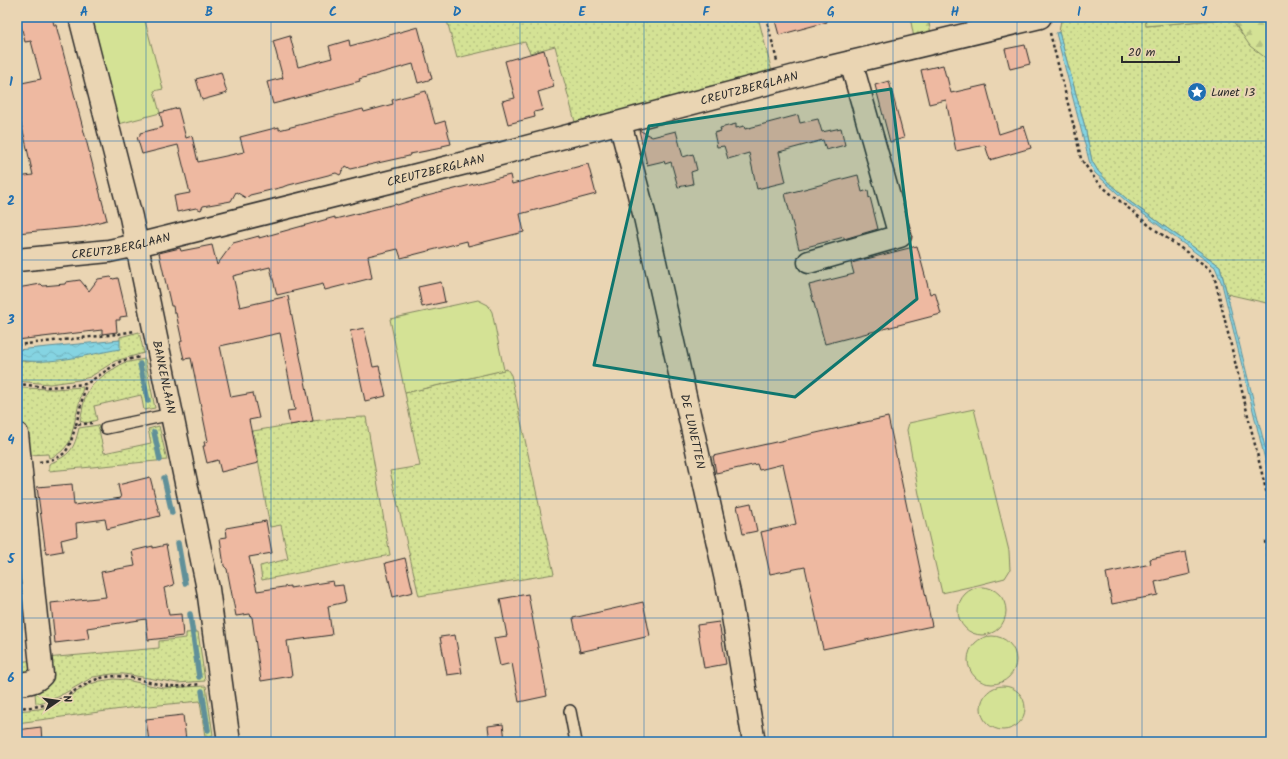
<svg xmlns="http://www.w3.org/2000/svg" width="1288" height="759" font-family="Kalam,sans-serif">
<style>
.grass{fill:url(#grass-dots);stroke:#808660}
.forest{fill:url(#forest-firs);stroke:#808660}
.garden{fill:#d4e295;stroke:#808660}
.water{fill:url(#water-waves);stroke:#619099}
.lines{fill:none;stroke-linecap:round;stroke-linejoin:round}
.stream{stroke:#619099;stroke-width:5.5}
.building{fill:#eeb9a1;stroke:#2b2b2b}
.lane-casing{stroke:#2b2b2b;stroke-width:14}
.street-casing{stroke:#2b2b2b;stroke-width:25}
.path{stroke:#2b2b2b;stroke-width:2.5;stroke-dasharray:3 3;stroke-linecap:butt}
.lane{stroke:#ead5b3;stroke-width:11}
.street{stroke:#ead5b3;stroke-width:22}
.marked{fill:#0f766e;fill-opacity:0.2;stroke:#0f766e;stroke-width:3;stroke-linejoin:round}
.grid{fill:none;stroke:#1f6fb2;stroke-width:1;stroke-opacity:0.55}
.labels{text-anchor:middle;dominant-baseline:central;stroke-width:4;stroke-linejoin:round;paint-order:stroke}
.street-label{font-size:12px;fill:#2b2b2b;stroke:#ead5b3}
.poi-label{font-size:12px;fill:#2b2b2b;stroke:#ead5b3;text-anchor:start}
.neatline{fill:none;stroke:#1f6fb2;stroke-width:1.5}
.grid-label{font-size:13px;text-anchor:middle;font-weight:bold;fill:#1f6fb2}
</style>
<defs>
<pattern id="grass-dots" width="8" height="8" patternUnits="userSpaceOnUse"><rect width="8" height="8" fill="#d4e295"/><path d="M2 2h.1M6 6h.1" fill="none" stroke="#b6c281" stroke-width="1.8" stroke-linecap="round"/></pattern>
<pattern id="forest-firs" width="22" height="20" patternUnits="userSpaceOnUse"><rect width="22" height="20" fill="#d4e295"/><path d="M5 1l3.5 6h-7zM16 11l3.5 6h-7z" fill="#b6c281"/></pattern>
<pattern id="water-waves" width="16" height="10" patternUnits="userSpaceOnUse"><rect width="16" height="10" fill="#85d4e2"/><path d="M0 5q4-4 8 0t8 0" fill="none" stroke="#73b6c2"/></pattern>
</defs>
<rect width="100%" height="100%" fill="#ead5b3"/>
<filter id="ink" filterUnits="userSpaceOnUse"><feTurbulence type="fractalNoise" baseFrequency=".025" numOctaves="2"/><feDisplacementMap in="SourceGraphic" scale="8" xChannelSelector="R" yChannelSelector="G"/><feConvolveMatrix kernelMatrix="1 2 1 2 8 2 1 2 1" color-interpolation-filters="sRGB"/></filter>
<g filter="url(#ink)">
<path class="grass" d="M446,17H758L772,72L575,122L555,46L530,53L525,42L457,58Z
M1075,17H1145L1147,26L1231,18L1235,23H1271V304L1227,294L1220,266L1129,201L1108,182L1098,171L1092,161L1085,127L1059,32L1061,20Z
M139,332L144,353L115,361L90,377L79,380L50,384L17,381V360L28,362L120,340V337Z
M145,359L155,408L144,410L141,395L94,406L97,420L86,423L80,421L85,397L91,386L104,375L123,363Z
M507,369L511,375L554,574L419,596L390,471L420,466L405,393Z
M83,387L70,441C64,450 59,455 49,458L48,454L29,455L24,453L19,397L20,388L54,389Z
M366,417L390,555L262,580L260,566L288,559L281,525L270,527L253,431L313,421L336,418Z
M98,425L104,453L151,443L148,429L159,426L167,460L49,471V464C70,455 74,450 79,428Z
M198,632L205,681L178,683L124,674H112L93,677L58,697L36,704L35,693L40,692L39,687L46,658L159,648V641L186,638V633Z
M35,660L31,671L17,676V662Z
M114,679L126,680L163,688L206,686L213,735L205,737L200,701L129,708L17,723V711L39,709L55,705L88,685L100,681Z"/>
<path class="forest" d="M910,17H928L931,34L914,38Z
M1246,17H1271V62L1250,46L1231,18Z"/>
<path class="garden" d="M105,17H144L163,89L154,91L160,113L115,125L87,22Z
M1145,17H1246L1146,26Z
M478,300L488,305L492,312L504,370L405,393L390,319Z
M974,409L1009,551L1010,570L1005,578L978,585L942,593L919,494L907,430L909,423Z
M958 611a24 24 0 1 1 48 0a24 24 0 1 1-48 0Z
M968 660a24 24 0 1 1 48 0a24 24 0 1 1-48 0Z
M981 708a22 22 0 1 1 44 0a22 22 0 1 1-44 0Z"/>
<path class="water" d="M1059,32L1085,127L1092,161L1098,171L1108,182L1129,201L1220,266L1271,471V484L1222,284L1215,267L1127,202L1095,173L1090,164L1056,33Z
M120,340V349C86,355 52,365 17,360V350Z"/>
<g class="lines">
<path class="stream" d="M140,364L148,401
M154,432L160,460
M164,478L172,513
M178,543L185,583
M190,614L199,677
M202,691L208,730"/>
</g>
<path class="building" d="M19,17H52L54,25H56L107,220L80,227L17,233V177L33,175L24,135L17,109V84L41,79L31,41L25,42Z
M774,17H826L827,22L779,35Z
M418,27L432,79L418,83L413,64L359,79L360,81L273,104L267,82L283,78L273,41L290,36L298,67L332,58L329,46L349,40L350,46Z
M1025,45L1030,64L1010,69L1005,49Z
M544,50L554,87L538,92L543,110L534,112L535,117L508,124L502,101L515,98L505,61Z
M943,65L946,77H947L951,93L986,85L999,134L1024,126L1031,148L990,160L985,145L956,151L946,100L929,104L921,70Z
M221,72L227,93L202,100L196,79Z
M889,81L904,138L890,142L875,85Z
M426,91L435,124L445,121L451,144L442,146V148L410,154L409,156L351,169L346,166L340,175L336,173L285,186L283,187L250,195L246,198L236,192L231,201L203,206L201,210L196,208L177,212L174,196L190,193L178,145L142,154L137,137L140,136V133L163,127L160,113L178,108L186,138L192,136L198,162L244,152L240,137L279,127V130L363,109L364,112L393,104L392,100Z
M798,115L800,123L818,119L822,132L841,128L845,145L826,150L823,140L779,152L786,182L757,189L749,153L728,159L724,146L717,147L714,133L721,131L720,128L736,124V128L744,126L745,129Z
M639,130L652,137L676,131L683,157L693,154L697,170L691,172L693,184L678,187L671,162L665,164L664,161L647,165Z
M588,164L596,194L520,214L524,232L468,246L467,241L401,258L398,249L368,256L372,278L325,290L323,284L277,295L270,267L233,276L240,307L288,296L313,421L290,425L287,411L295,410L280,333L220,346L231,397L253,393L259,418L249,420L258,463L221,472L218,460L207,463L203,446H205L204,442L208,441L191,358L184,359L180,342L182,341L176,313H174L173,306H171L159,253L180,248L181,251L212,245L217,265L233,243L259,236V238L335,217V219L396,204L397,205L423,197L510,175L512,184Z
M858,175L862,192L868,190L869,198L870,197L878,229L844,239V237L799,249L785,194Z
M917,246L930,294L935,292L941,314L825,344L809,285L854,274L851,263Z
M111,277L113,279L118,278L127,316L120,317V320H116L117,332L102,334V330L17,340V288L41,284L43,286L65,284L66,282L80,280L89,291L98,279Z
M441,282L445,302L422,307L418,287Z
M364,328L373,367L379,366L386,396L365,401L350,331Z
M888,417L932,626L823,649L805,567L770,574L761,532L796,524L783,464L759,470L757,464L716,473L713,456Z
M150,477L160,516L107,529L105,519L76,523L77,536L61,540L63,551L46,554L37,487L72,484L74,505L121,498L118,485Z
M751,503L757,531L743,534L737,506Z
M266,521L272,553L249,557L257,591L290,586V588L333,581L334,586L343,585L346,602L328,606L332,635L287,641L292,676L261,681L252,617H251L250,614L236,616L227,569L224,566L220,538L227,537L226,528Z
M166,545L174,585L164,588L169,615L181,614L183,636L148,640L146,619L87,628L89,639L55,643L51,603L106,597L101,572L135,566L132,551L153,546V548Z
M1186,552L1190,574L1155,582L1158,595L1112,604L1106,573L1151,564L1150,559Z
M405,558L413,592L393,597L385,563Z
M528,594L547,696L519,702L512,663L500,666L494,638L507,636L500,599Z
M643,602L650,636L580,652L573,618Z
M719,622L726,664L704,668L697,625Z
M455,635L462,673L447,675L440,637Z
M183,715L186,740L149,742L146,719Z
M503,724L505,740L490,742L488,726Z
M41,727L42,742H17V730Z"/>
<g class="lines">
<g class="lane-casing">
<path id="lane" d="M106,428L172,414
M570,711L576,742"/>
</g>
<g class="street-casing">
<g id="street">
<path id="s1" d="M80,17L131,217L208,589L229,742"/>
<path id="s2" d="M620,123L645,217L729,593L754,742"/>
<path id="s3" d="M17,260L109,251L137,245L481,159L818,70L1040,17"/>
<path d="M809,262L900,236L851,62"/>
<path d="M17,434L42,675C35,683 27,683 17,684"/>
</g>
</g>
<path class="path" d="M766,17L777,61
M1050,33L1076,135L1081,159L1098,183L1150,226L1210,269L1214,275L1271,511
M17,345L118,334L134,331
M17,384L48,387L86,384L121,361L140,357
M76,425L86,384
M39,462C68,458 68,451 76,425L92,423
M1271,538L1265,542L1271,569
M17,708C29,707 42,707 54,702C72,695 86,680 106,677C127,673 149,684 170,686C180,687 191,685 201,684"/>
<use href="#lane" class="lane"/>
<use href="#street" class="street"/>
</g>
</g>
<path class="marked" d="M891,89L917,299L795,397L594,365L649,126Z"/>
<path class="grid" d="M146,17V742M271,17V742M395,17V742M520,17V742M644,17V742M768,17V742M893,17V742M1017,17V742M1142,17V742M17,141H1271M17,260H1271M17,380H1271M17,499H1271M17,618H1271"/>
<defs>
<g id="sight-disc" transform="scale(1)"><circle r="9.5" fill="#1f6fb2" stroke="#ead5b3"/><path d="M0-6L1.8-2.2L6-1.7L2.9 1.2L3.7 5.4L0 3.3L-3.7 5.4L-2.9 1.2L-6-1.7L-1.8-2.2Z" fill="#fff"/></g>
</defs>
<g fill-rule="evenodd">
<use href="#sight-disc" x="1197" y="92"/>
</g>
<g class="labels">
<g class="street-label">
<text stroke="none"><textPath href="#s3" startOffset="753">CREUTZBERGLAAN</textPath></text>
<text stroke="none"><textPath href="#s3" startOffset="429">CREUTZBERGLAAN</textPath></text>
<text stroke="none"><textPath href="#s3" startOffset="105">CREUTZBERGLAAN</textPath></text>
<text stroke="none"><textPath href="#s1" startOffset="370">BANKENLAAN</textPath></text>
<text stroke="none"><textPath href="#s2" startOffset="317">DE LUNETTEN</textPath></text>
</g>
<g class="poi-label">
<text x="1211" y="92">Lunet 13</text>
</g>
</g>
<rect width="1288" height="759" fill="none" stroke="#ead5b3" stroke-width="44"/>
<g transform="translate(58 701) rotate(77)" stroke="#ead5b3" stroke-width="3" paint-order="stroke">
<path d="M0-3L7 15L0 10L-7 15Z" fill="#2b2b2b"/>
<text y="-6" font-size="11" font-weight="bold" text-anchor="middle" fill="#2b2b2b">N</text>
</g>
<path d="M1122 56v6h57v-6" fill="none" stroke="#2b2b2b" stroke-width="2"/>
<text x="1128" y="56" font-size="12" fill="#2b2b2b" stroke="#ead5b3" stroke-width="3" paint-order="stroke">20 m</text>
<rect x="22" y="22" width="1244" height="715" class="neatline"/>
<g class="grid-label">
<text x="84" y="16">A</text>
<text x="209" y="16">B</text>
<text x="333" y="16">C</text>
<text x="457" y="16">D</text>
<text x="582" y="16">E</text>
<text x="706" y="16">F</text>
<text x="831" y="16">G</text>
<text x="955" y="16">H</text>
<text x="1079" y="16">I</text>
<text x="1204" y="16">J</text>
<text x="11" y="86">1</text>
<text x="11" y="205">2</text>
<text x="11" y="324">3</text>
<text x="11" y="444">4</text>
<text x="11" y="563">5</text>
<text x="11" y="682">6</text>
</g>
</svg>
